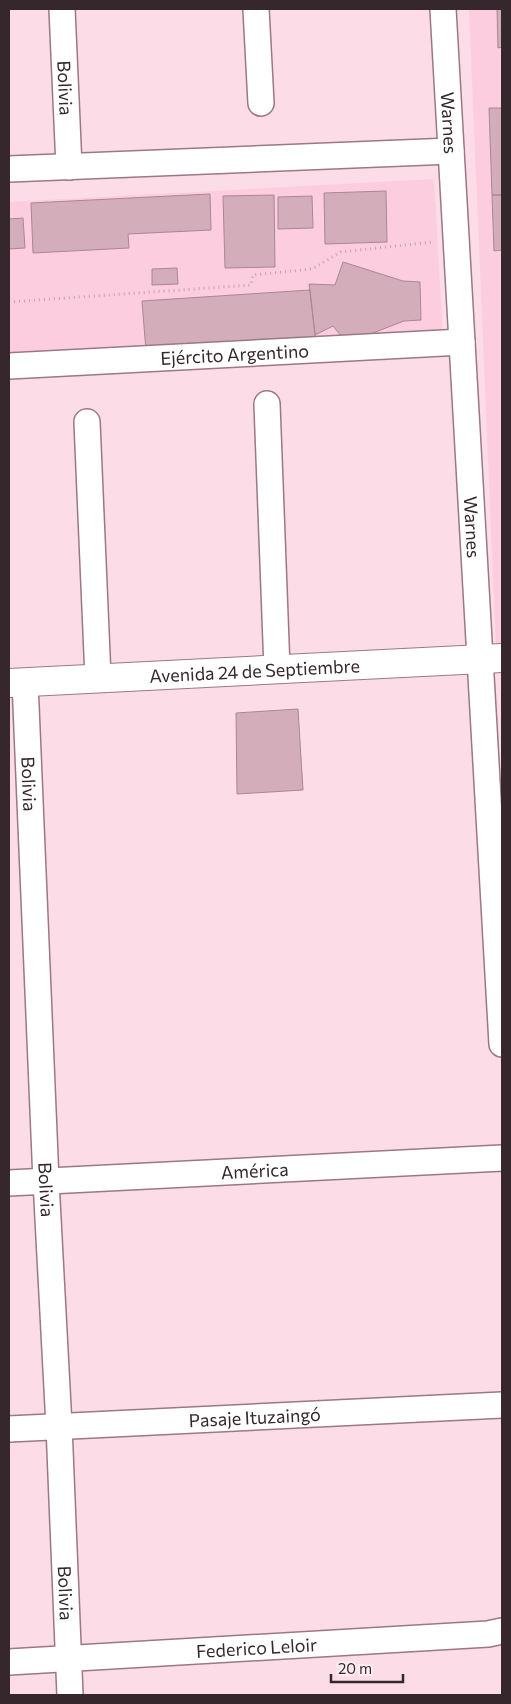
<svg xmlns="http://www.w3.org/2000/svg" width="511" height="1704" font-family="Commissioner,sans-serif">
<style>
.built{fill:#fccdde}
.building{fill:#d3adba;stroke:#ab8694}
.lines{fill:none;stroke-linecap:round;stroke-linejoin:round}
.street-casing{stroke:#9b7885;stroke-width:28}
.secondary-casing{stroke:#9b7885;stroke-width:30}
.path{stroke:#c0a5af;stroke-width:3;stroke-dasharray:1 4;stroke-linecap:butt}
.street{stroke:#fff;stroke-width:25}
.secondary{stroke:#fff;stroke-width:28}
.labels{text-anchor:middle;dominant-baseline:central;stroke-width:4;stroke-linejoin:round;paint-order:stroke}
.street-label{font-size:18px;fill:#36272d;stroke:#feeef4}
</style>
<rect width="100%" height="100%" fill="#fcdce7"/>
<path class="built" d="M469,9H502V650H496Z
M434,179L443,338L9,360V202Z"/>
<path class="building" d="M497,9H502V47L498,48Z
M489,108H502V195H492Z
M386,191L387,242L325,244L324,193Z
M210,194L211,230L128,234L129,248L33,253L31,203Z
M274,195L275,267L225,268L223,196Z
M492,195H502V250L494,251Z
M312,196L313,228L278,229V197Z
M23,218L25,248L9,249V219Z
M343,262L403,281L420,282L421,320L404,321L347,343L333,326L315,335L309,284L335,285Z
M177,268L178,284L152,285V269Z
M310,290L316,343L146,351L142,301Z
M298,709L303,790L237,794L236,713Z"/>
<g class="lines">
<g class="street-casing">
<g id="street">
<path id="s1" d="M62,9L69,167"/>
<path d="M256,9L261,103"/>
<path id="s2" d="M443,9L502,1044"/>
<path d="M9,169L451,151"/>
<path id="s3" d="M9,366L462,342"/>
<path d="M267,404L277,669"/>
<path d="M87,422L98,678"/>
<path id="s4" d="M25,682L46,1181L59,1426L70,1695"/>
<path id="s5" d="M9,1183L502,1158"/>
<path id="s6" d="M9,1429L502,1405"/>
<path id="s7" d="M9,1662L488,1634L502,1631"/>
</g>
</g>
<g class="secondary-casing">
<g id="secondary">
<path id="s8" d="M9,683L502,658"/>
</g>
</g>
<path class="path" d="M9,302L251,285L253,275L312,269L341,252L432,242"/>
<use href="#street" class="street"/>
<use href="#secondary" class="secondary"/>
</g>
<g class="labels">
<g class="street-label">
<text stroke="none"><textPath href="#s1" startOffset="79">Bolivia</textPath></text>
<text stroke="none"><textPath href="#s2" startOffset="114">Warnes</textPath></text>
<text stroke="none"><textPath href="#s3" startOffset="226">Ejército Argentino</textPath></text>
<text stroke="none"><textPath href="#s2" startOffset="519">Warnes</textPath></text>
<text stroke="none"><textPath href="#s8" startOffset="246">Avenida 24 de Septiembre</textPath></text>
<text stroke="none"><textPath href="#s4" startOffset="102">Bolivia</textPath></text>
<text stroke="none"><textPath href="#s5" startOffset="246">América</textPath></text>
<text stroke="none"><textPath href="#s4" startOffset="508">Bolivia</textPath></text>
<text stroke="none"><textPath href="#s6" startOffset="246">Pasaje Ituzaingó</textPath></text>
<text stroke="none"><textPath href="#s4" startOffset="912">Bolivia</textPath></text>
<text stroke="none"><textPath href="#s7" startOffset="248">Federico Leloir</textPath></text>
</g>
</g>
<rect width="511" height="1704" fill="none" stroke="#36272d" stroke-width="20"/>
<path d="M331 1674v8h72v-8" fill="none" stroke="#36272d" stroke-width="2.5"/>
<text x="338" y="1674" font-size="15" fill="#36272d" stroke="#feeef4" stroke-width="4" paint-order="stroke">20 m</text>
</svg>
